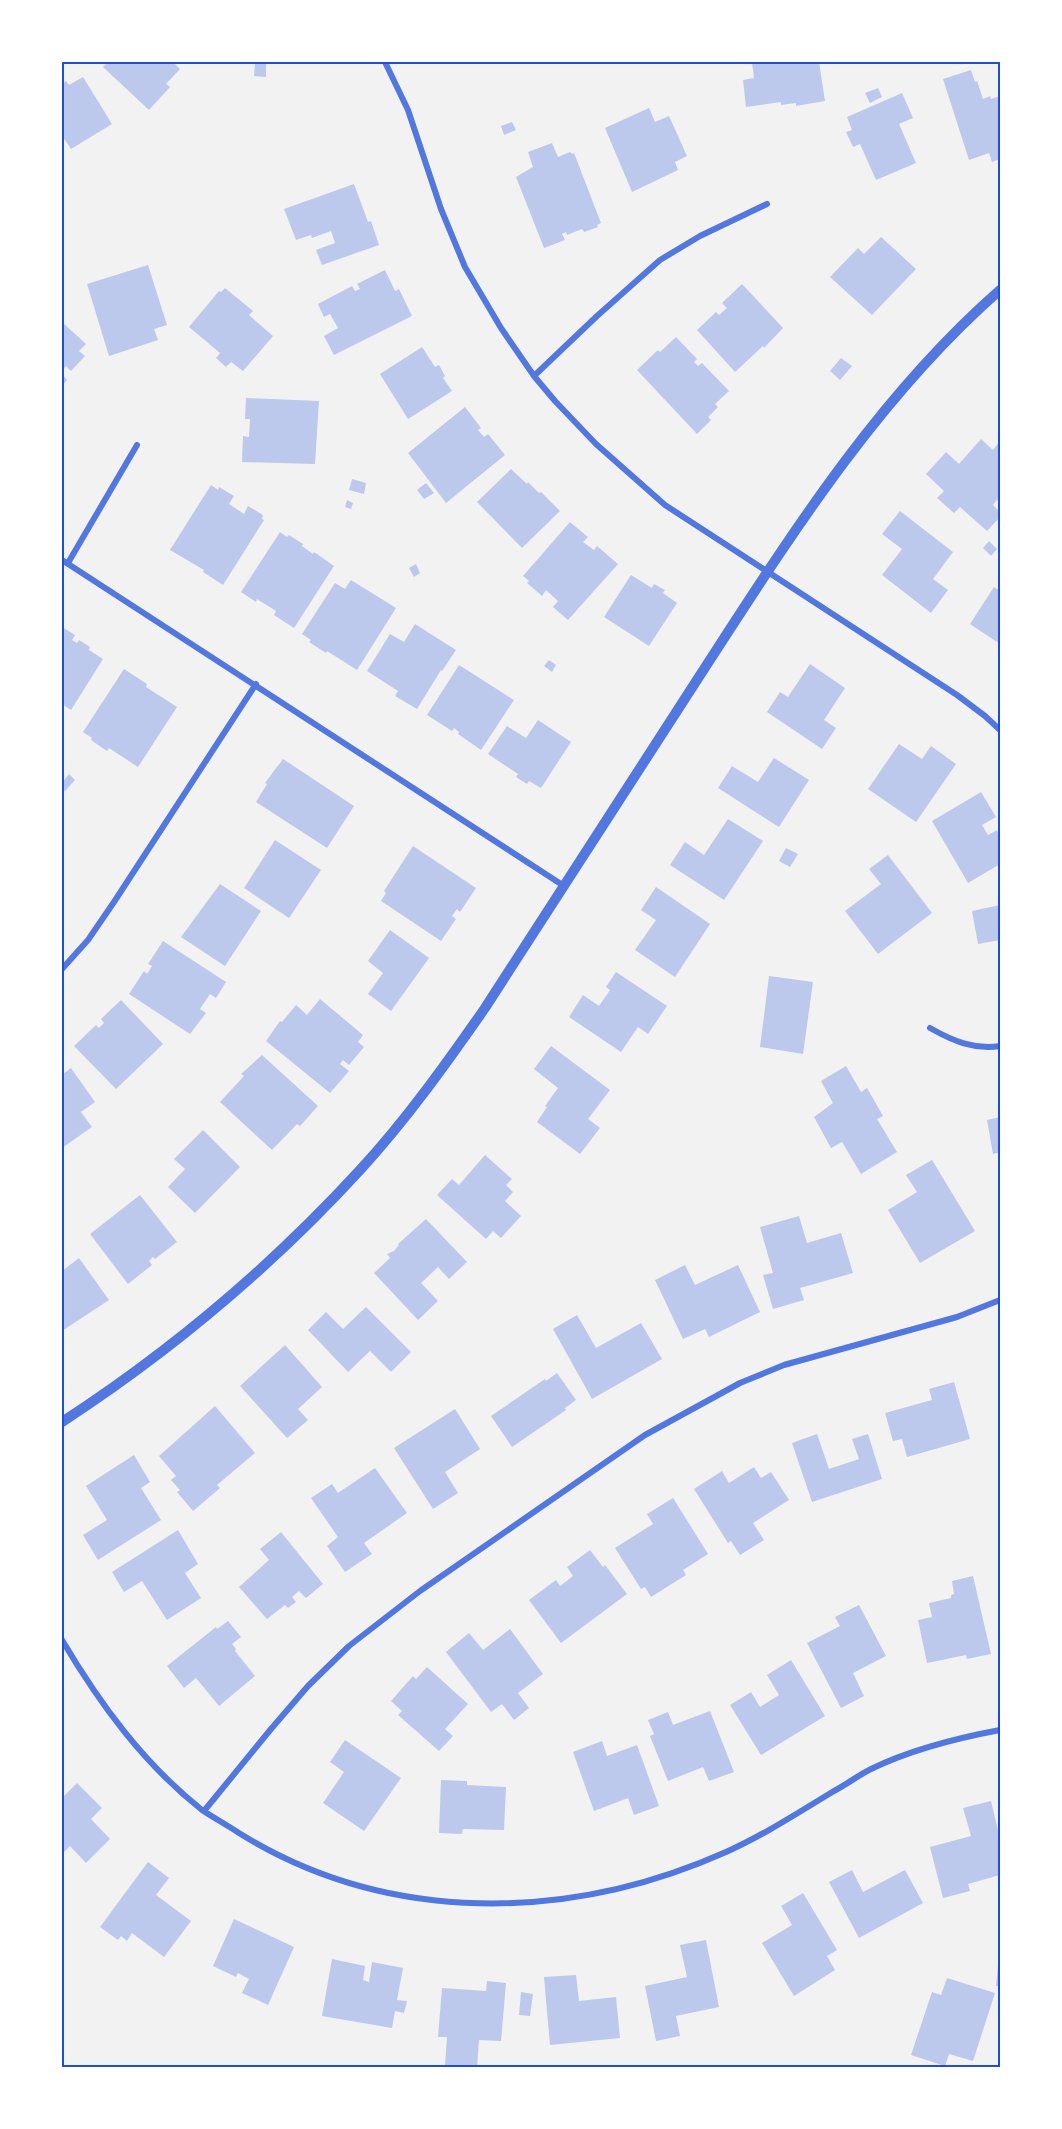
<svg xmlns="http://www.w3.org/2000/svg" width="1062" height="2129" font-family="Commissioner,sans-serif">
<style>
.building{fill:#bdc9ec}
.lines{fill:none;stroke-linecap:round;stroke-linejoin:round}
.minor{stroke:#5277de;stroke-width:6}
.tertiary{stroke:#5277de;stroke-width:10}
.neatline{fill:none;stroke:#1d4ed8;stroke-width:2}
</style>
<rect width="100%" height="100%" fill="#f2f2f2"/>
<path class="building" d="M108,62H173L180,69L166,84L170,87L149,110L103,67Z
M752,62H819L825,101L796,106V103L781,105V102L746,107L743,80L754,78Z
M255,64H266V77L254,76Z
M971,70L975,82L977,81L983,99L990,96L991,99L1000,96V159L992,162L989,153L969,160L943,79Z
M83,77L112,124L71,149L63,137L62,138V84L66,81L69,85Z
M878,88L882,97L870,103L865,93Z
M902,93L913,118L899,124L916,163L876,180L860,144L853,147L846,132L852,130L847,117Z
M649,108L655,122L669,116L687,156L675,162L678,170L632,192L605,128Z
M512,122L516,130L504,135L501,126Z
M552,143L558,157L570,152L572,154L574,153L601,223L597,225L598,227L584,232L582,229L567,235L566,232L562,234L565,240L544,248L516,177L533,167L528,152Z
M354,184L368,222L371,221L379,245L322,265L316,250L335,243L331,231L312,238L311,235L296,240L284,209Z
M881,237L916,269L872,315L830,277L858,248L864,254Z
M148,265L167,325L154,329L158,340L109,356L87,284Z
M385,270L395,291L399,289L412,316L334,355L324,336L338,328L330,314L324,317L318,304L352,286L355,291L360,289L357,284Z
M742,284L783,328L764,348L763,346L735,372L697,330L716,312L719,315L727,308L722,303Z
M225,288L253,311L249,315L273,336L243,371L231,362L226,367L216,358L220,353L189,327L219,291L221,292Z
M62,322L86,344L79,351L85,356L71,371L66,366L62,371Z
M676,337L697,359L694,362L698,366L702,363L729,391L715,404L718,407L708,417L711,420L697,434L637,370L658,350L660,352Z
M422,347L435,367L439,365L445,376L443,378L452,391L408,419L380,374Z
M841,358L852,366L840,380L830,371Z
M62,374L67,380L62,386Z
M246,398L319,401L315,464L242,462L243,436L249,437L250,419H245Z
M465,407L481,428L478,430L484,437L488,434L505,455L446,503L408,453Z
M981,439L993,450L1000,441V503L997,500L993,505L1000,512V517L987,531L960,507L954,513L937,498L944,491L926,474L946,452L959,464Z
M511,469L527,484L528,482L539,493L541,492L560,511L522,548L477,502Z
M352,479L366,483L364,494L349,490Z
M426,483L434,493L424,499L417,490Z
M211,485L218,490L219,487L234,496L229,504L244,514L248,506L263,515L262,519L264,520L223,585L203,572L204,570L170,550Z
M347,500L353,503L351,509L345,507Z
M900,511L953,552L933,579L948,590L931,613L882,575L902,549L882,534Z
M570,522L588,537L583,542L594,550L597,546L618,564L568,620L553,607L558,601L546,590L542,596L527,583L529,581L523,576Z
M280,532L287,537L289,535L303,544L302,546L313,554L314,552L334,566L294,628L274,615L276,611L257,599L256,602L241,592Z
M989,541L997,549L991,556L983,548Z
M416,564L420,573L414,577L409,568Z
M631,575L652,588L654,584L665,590L663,593L677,603L649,646L604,617Z
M351,580L396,608L357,670L327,651L326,653L309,642L311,640L302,634L335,583L345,589Z
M994,587L1000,591V644L970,624Z
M415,624L456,650L442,671L441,670L417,709L395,696L398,691L367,671L390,634L404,642Z
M62,627L75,635L72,640L77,643L79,640L90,647L89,650L103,659L71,710L62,704Z
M549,660L556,665L552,672L544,666Z
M810,664L845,688L824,720L836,728L822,749L767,712L780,692L788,697Z
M459,665L514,700L481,750L458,734L459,732L454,728L452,731L427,715Z
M124,669L147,684L146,687L177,707L138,767L109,748L107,751L91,740L92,738L83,732Z
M538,720L571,742L541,788L529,781L527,784L516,777L518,774L488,754L507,726L526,738Z
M899,744L922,759L931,746L956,764L916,822L868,789Z
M774,758L809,780L779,827L718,788L732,766L758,782Z
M283,759L354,806L327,848L256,802L267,784L265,783Z
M69,774L75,780L65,791L62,788V783Z
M981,792L996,817L982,825L988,835L997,830L1000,837V864L968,883L932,821Z
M728,819L763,841L724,900L670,865L685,842L704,855Z
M275,840L321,870L289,918L244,888Z
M413,846L476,888L460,912L457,909L455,912L452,916L456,919L441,941L381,901L386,893L384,891Z
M786,848L798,854L790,867L779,861Z
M888,855L932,913L878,954L845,911L881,884L869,869Z
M220,884L261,911L225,966L181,937Z
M656,887L710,924L675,977L635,950L656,920L641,910Z
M1000,905V940L978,944L972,911Z
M390,930L429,958L391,1011L368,994L383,973L368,961Z
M163,941L226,982L216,998L210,994L200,1009L206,1013L190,1034L129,994L144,971L147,974L152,966L148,964Z
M616,972L667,1006L648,1034L638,1027L621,1052L569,1017L583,995L599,1006L610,990L606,987Z
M769,976L813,982L803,1054L760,1047Z
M320,999L363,1035L358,1042L364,1047L349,1065L343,1060L340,1064L349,1071L330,1093L266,1041L280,1021L282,1022L296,1005L307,1015Z
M121,1000L163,1044L116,1089L74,1046L96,1025L99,1028L104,1023L101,1019Z
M551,1046L610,1090L588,1119L600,1128L580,1154L537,1122L547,1107L545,1106L558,1088L534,1069Z
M262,1055L318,1106L300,1126L297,1124L272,1150L220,1102L244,1076L241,1074Z
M846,1066L861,1092L867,1088L883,1116L877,1119L897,1152L861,1174L842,1142L831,1148L814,1117L833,1103L821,1081Z
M71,1068L95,1102L81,1112L92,1127L62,1148V1075Z
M1000,1117V1152L993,1154L987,1120Z
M203,1130L240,1167L195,1213L168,1187L185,1169L174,1159Z
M485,1155L512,1179L506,1185L513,1192L505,1201L521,1216L501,1238L493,1231L486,1239L437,1195L452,1179L459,1185Z
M932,1160L975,1231L920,1263L888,1210L917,1192L906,1175Z
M140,1195L177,1242L155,1259L153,1257L149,1261L152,1265L128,1284L90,1234Z
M799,1216L807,1243L841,1233L853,1273L800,1288L804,1300L773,1309L763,1275L773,1273L760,1227Z
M426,1219L467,1262L449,1279L438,1267L421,1283L438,1301L418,1320L374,1273L390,1258L387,1254L394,1251L399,1245L398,1244Z
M79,1258L109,1300L62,1331V1271Z
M685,1265L695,1285L738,1265L760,1312L709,1337L705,1329L683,1339L655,1280Z
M366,1307L411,1352L391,1372L370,1351L348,1372L308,1330L326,1312L343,1329Z
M577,1315L596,1348L641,1323L662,1359L592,1399L553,1329Z
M285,1345L322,1387L298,1409L308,1420L287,1438L240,1386Z
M557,1373L576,1400L565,1408L566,1410L512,1447L491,1416L545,1379L546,1381Z
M954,1382L970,1439L907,1457L902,1439L893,1441L885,1413L932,1400L929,1389Z
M215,1406L255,1453L217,1485L220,1488L193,1511L177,1492L180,1490L171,1480L176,1476L159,1456Z
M455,1409L480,1449L445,1472L458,1493L433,1509L394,1448Z
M817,1434L829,1469L859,1459L852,1439L868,1434L882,1479L812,1502L792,1443Z
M134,1455L150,1482L141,1488L161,1520L98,1560L83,1535L107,1520L86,1486Z
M754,1467L761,1478L771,1472L789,1500L753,1523L764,1540L740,1555L731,1541L728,1543L694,1489L722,1471L729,1483Z
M375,1468L407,1513L364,1543L372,1554L345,1572L327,1546L338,1537L311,1498L332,1484L338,1493Z
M673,1498L708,1554L683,1570L686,1575L651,1597L645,1587L641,1589L615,1548L653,1524L647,1514Z
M178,1530L198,1564L185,1573L201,1598L167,1620L142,1581L124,1592L112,1572Z
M281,1532L323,1584L306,1598L299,1591L292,1597L296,1602L288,1608L285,1605L267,1619L239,1587L269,1560L260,1549Z
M590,1550L603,1567L605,1565L627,1594L561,1643L529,1600L556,1580L560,1586L573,1576L567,1567Z
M973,1576L991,1654L967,1659L966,1655L927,1663L918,1620L932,1617L929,1603L951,1598V1595L954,1594L952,1581Z
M859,1605L886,1656L853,1673L864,1696L841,1708L807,1643L840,1626L835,1617Z
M228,1621L241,1637L232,1644L236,1649L235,1651L255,1676L219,1706L196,1678L184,1688L167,1666L216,1627L217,1629Z
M510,1629L543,1674L518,1693L529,1708L514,1720L502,1704L491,1712L446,1652L469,1633L483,1650Z
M791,1660L825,1716L761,1755L730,1705L751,1692L760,1707L779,1695L767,1675Z
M427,1667L468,1704L445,1729L453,1736L439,1751L398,1715L402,1711L391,1701L413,1676L416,1679Z
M710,1711L734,1772L709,1781L703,1767L668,1781L650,1736L654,1734L648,1720L668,1712L673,1725Z
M345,1740L401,1778L364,1831L323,1803L344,1772L330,1762Z
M602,1741L607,1756L637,1745L659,1806L634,1815L628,1798L594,1811L573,1752Z
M441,1780L467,1781V1785L506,1787L504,1830L463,1829L462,1834L439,1833Z
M77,1783L102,1808L91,1819L110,1839L86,1863L70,1846L62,1854V1798Z
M991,1801L1000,1839V1875L968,1884L970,1891L943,1898L930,1847L971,1836L963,1808Z
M148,1862L169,1878L156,1895L191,1921L164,1957L132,1933L127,1941L121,1936L118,1940L100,1927Z
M852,1870L863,1892L905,1870L923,1903L859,1938L829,1882Z
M803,1893L837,1950L827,1956L835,1970L794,1996L762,1943L792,1925L781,1906Z
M234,1919L294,1947L268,2005L242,1993L249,1979L238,1973L236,1977L213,1966Z
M706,1940L719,2007L676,2016L680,2036L656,2041L645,1986L687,1977L680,1945Z
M999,1955H1000V1986H996Z
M332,1959L365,1966L363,1980L369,1982L372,1962L403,1968L397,2000L407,2001L404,2013L395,2011L392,2028L322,2016Z
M576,1975L579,2001L616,1997L620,2038L550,2045L544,1977Z
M947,1978L995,1993L973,2061L949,2054L945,2066L911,2055L932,1992L941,1995Z
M487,1981L506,1983L501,2041L479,2040L477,2068L445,2065L447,2037H438L442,1988L486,1991Z
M521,1992L533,1994L530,2016L519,2015Z"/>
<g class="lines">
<path class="minor" d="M385,62L408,110L441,209L465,267L501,328L534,376L555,401L596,444L665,505L957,695L985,716L1000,730
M534,376L597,316L660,260L700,236L767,204
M62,560L564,886
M68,563L137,445
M62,969L88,940L114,902L256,684
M930,1028C953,1041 974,1050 1000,1046
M62,1640C100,1704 143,1763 202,1810C214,1818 227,1825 239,1833C387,1925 569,1922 726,1852C764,1835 799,1812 834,1791C847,1784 859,1775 871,1769C912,1749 957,1738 1000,1730
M204,1811L271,1729L308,1686L349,1646L420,1591L645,1435L740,1383L784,1365L957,1317L1000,1300"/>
<path class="tertiary" d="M62,1422C171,1351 271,1267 360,1170C406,1120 446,1064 485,1008C558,894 632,780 706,666C793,532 879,396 1000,290"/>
</g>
<rect width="1062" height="2129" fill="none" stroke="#ffffff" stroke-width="126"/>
<rect x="63" y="63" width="936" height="2003" class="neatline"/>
</svg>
